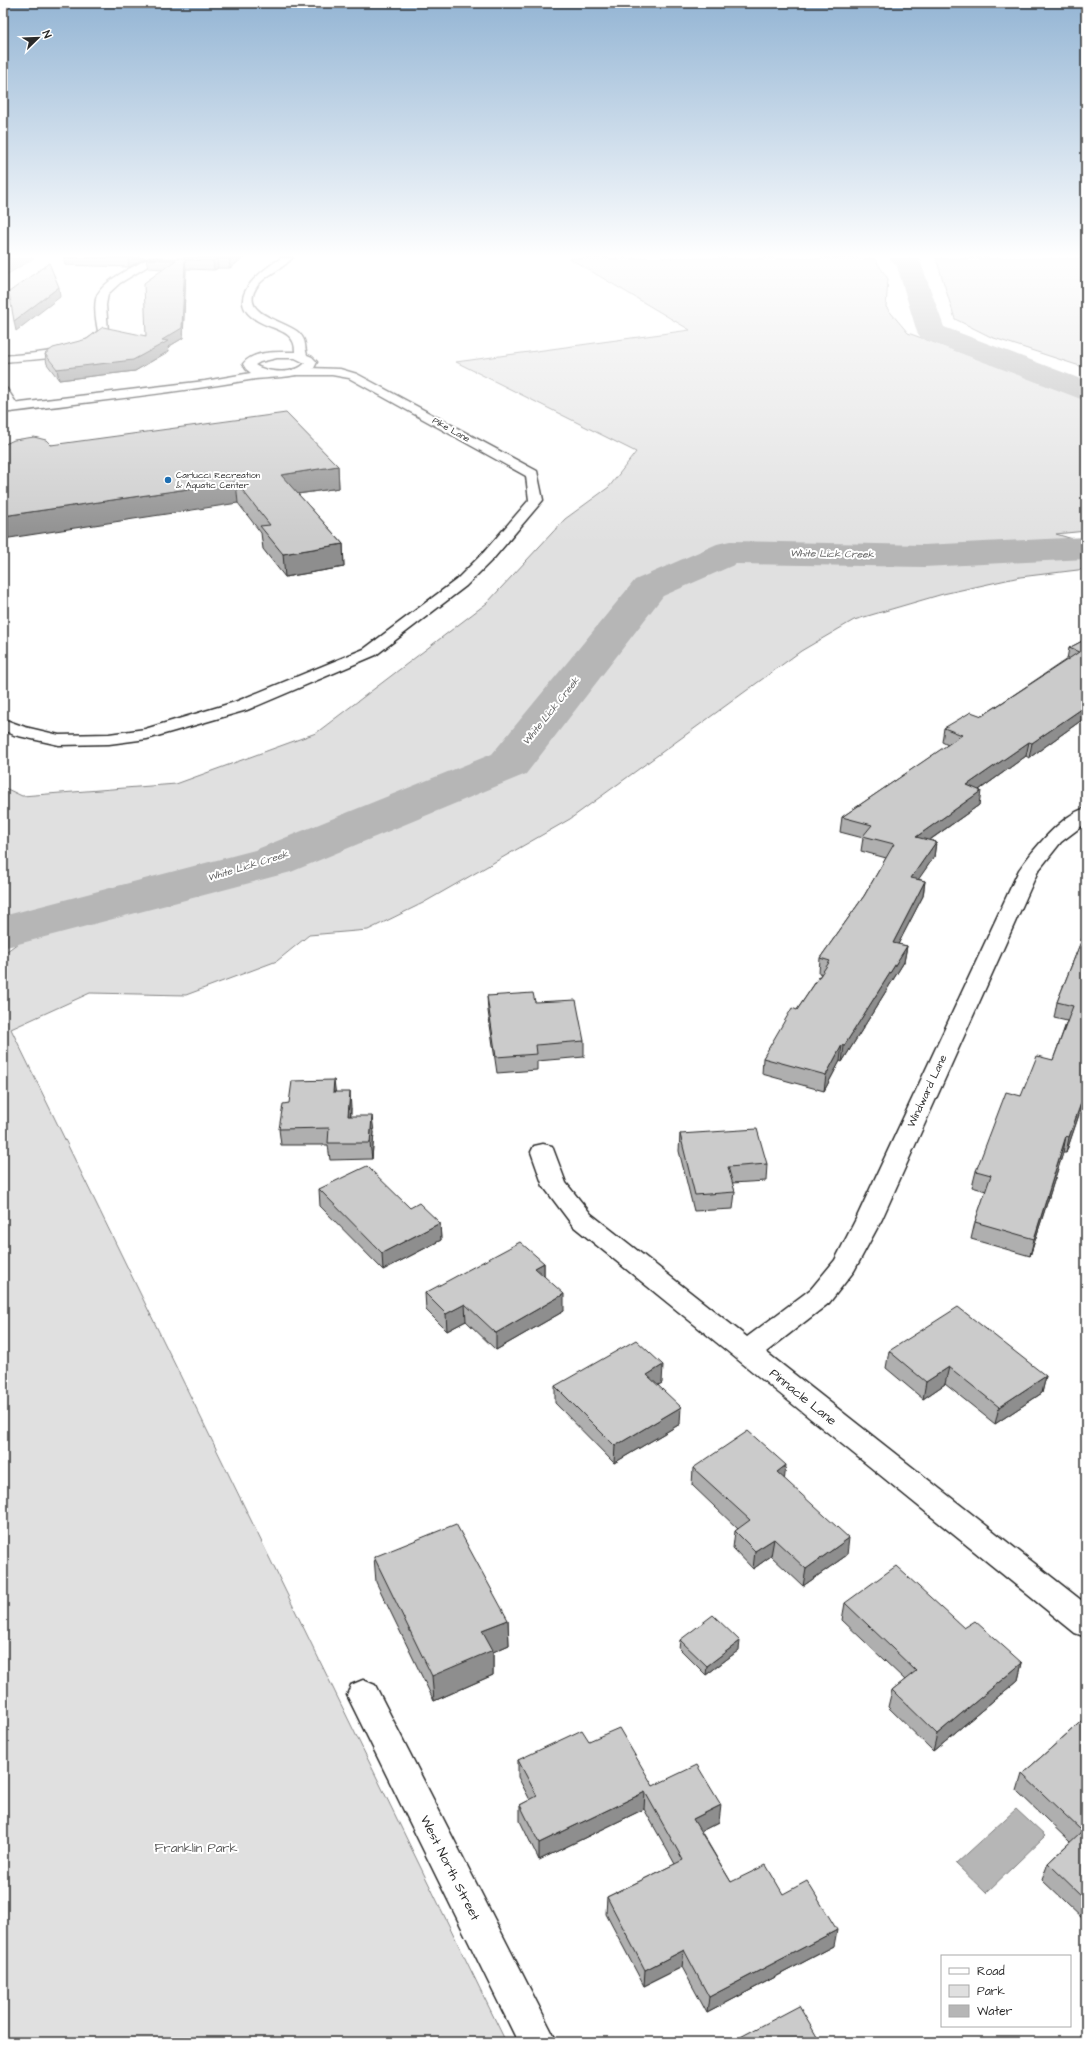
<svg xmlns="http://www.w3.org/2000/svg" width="1089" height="2045" font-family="'Architects Daughter',sans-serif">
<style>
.green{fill:#e0e0e0;stroke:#868686}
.water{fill:#b6b6b6;stroke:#7e7e7e}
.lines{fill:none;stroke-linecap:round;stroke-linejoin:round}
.river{fill:#b6b6b6;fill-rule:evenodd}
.street-casing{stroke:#2b2b2b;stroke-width:3}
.secondary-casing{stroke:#2b2b2b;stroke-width:3}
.street{fill:#fff;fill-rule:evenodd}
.secondary{fill:#fff;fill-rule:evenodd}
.wall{fill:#afafaf;stroke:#2b2b2b}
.shaded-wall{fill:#8e8e8e;stroke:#2b2b2b}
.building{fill:#cbcbcb;stroke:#2b2b2b}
.poi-dot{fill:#1f6fb2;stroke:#fff;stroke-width:1.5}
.labels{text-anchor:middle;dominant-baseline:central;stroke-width:4;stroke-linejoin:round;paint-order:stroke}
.far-street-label{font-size:9px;fill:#2b2b2b;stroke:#fff}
.far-poi-label{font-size:9px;fill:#2b2b2b;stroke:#fff;text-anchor:start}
.far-water-label{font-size:10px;font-style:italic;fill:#5c5c5c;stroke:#fff}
.street-label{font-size:11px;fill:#2b2b2b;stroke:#fff}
.near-street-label{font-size:13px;fill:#2b2b2b;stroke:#fff}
.near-park-label{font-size:13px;fill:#585858;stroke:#fff}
</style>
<rect width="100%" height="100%" fill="#fff"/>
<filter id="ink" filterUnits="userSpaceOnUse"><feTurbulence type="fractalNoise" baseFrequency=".025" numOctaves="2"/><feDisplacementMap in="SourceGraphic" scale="8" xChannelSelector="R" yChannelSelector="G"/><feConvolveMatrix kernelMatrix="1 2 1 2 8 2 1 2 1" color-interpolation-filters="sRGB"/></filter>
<g filter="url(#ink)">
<path class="green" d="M569,258H874L888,279L886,307L908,333L1086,398V531L1056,534L1086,543V569L1020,577L943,594L854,620L801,651L570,819L423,903L368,930L309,935L277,961L186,995L90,993L11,1029L506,2042H3V954L48,921L3,932V787L22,796L176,784L316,733L487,603L565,519L609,487L636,452L456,362L690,330Z
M936,258H1086V368L991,337L955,319Z"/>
<path class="water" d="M3,258H34L3,277Z
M1016,1809L1045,1836L986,1893L956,1864Z"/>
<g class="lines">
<path class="river" d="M889,258H919L944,327L1086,381V401L921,338L917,332L897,266Z
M1086,537V559L924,567L736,564L663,596L526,774L291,872L3,948V916L255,850L492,754L635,580L717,544L730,541L924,545Z"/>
<g class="street-casing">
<path id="street" d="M149,258H161L120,283L108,294L106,305L108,331C88,360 35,359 3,362V356C30,353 80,353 98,331C96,321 94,309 96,299C99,282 135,266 149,258Z
M308,368L340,369L357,374L537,471L543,500L494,558L466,586L376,655L247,710L147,739L109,744L59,745L14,735L3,730V719L25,727L59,735L109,734L145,729L235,702L364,649L456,580L484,552L529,500L526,476L349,378L332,375H294L288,372L294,369Z
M3,388L7,389L19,407L17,410L13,411C3,408 3,397 3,388Z
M1086,808V823L1061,842L1038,871L882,1219L854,1271L829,1303L766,1352L1086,1604V1637L1075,1633L573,1226L543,1186L531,1152L534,1146L543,1144L552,1146L566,1183L591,1214L747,1337L811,1289L835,1260L856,1219L1019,870C1033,850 1061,815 1086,808Z
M363,1680L375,1685L557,2042H518L347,1695L351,1685Z"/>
</g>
<g class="secondary-casing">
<path id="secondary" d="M281,258H292C283,269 267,274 258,285C236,315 286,320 299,333C307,341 304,346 307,355L312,357L317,362L314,368C293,380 272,376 249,380C168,394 85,402 3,413V405L205,381L251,373L246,369L243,364C253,350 279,352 295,352C296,330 273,330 258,321C221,300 261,271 281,258ZM277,358H295L305,363C296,375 267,373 255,365L260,362Z"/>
</g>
<use href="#street" class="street"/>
<use href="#secondary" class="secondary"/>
</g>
<path class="wall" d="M64,258H146L129,267L65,265Z
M243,258L230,268H218L214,270L186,269L183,338L168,347L169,351L135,371L59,380L47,364L45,354L146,336L164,269L148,268L146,259Z
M51,445L338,466L339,488L298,494L343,544L344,567L285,577L263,549L261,533L238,503Z
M1086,639V717L1029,758L1026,756L979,790V805L930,840L936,842L934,857L918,879L925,881L923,896L898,944L907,946L904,962L842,1062L840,1061L824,1091L762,1074L763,1058L797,1010L821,974L819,973L820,958L864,896L886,858L861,851L863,838L840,832L842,817L948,745L942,742L944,728L982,716L1067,659L1069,648Z
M1086,929V1094L1066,1153H1063L1030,1256L971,1239L975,1222L986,1191L972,1187L976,1171L1021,1096L1053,1060L1067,1021L1054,1018L1057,1002Z
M487,996L535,1002L584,1041V1057L537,1061V1070L497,1073L488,1011Z
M336,1092L351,1108V1116L374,1132L372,1159L330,1160L328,1145H281L279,1129L289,1103Z
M680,1134L767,1164L766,1181L732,1183L735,1192L733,1209L694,1211L679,1151Z
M319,1189L410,1208L440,1223L441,1240L383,1270L320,1206Z
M544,1263V1276L564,1311L496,1350L466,1321L447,1331L426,1310L425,1293Z
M889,1351L1046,1376L1042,1393L995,1424L945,1384L923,1399L886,1368Z
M662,1383L658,1385L680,1424L614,1463L555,1403V1386Z
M693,1468L784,1479L847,1555L803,1586L771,1556L753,1569L733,1548L735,1531L738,1529L692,1485Z
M374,1557L508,1620L509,1645L493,1652V1675L434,1701L376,1582Z
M845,1603L964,1628L1022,1663L1018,1680L933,1751L888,1707L892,1690L905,1680L842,1620Z
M680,1640L739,1650L706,1675L679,1648Z
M1086,1717V1922L1042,1880L1048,1863L1070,1842L1017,1791L1022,1774Z
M589,1741L653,1786L719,1822L701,1831L731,1882L783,1894L834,1946L707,2013L682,1967L644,1986L606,1914L607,1897L675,1864L644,1809L539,1860L520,1821V1805L530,1800L518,1777V1760Z"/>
<path class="shaded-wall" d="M128,258H146L129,267Z
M231,258H243L230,268L229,259Z
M217,259L218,268L214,270L213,261Z
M185,260L186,269L183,338L168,347L169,351L135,371L59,380L57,369L162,340Z
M59,287L60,297L16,331L14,321Z
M338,466L339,488L283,496L281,475Z
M236,482L238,503L3,539V516Z
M343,544L344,567L285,577L283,554Z
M1086,706V717L1029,758L1032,743Z
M1029,742L1026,756L965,800L967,785Z
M981,791L979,805L914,851L916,837Z
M936,842L934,857L909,893L911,878Z
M925,881L923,896L891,958L893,943Z
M907,946L904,962L842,1062L844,1046Z
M842,1045L840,1061L824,1091L826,1075Z
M334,1080L336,1096L333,1092Z
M1086,1089V1094L1066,1153L1069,1137Z
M350,1092L351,1108L349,1132L348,1116Z
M372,1116L374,1132L372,1159L370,1143Z
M1066,1136L1063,1153L1030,1256L1034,1239Z
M440,1223L441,1240L383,1270L382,1253Z
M544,1263V1280L535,1268Z
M564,1294V1311L496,1350V1333Z
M465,1304L466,1321L447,1331L446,1314Z
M663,1365L662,1383L646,1392L647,1375Z
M949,1367L945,1384L923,1399L926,1382Z
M1046,1376L1042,1393L995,1424L999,1407Z
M681,1407L680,1424L614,1463L615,1446Z
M786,1465L784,1483L777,1472Z
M849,1538L847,1555L803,1586L806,1569Z
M774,1539L771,1556L753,1569L755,1551Z
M508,1620L509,1645L493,1652V1675L434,1701L432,1676L482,1630Z
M740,1641L739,1650L706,1675L707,1666Z
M1022,1663L1018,1680L933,1751L937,1734Z
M645,1792L644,1809L539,1860V1843Z
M721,1805L719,1822L692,1836L693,1819Z
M837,1930L834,1946L707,2013L709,1997Z
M684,1950L682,1967L644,1986L645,1970Z"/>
<path class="building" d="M148,258H231L229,259H217L213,261L185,260L182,328L162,340L168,341L133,360L57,369L45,354L53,348L87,339L103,327L146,336L144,283L176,260L146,259Z
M49,263L59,287L14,321L9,292Z
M286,413L338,466L281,475L343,544L283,554L260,526L270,525L236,482L3,516V445L14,440L34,437L46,440L51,445Z
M1086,639V706L1032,743L1029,742L967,785L981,791L916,837L936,842L911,878L925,881L893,943L907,946L844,1046L842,1045L826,1075L763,1058L792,1008L797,1010L830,961L820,958L864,896L894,844L863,836L872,825L842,817L962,735L944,728L971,712L982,716L1079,652L1069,648Z
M1086,929V1089L1069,1137L1066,1136L1034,1239L975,1222L991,1175L976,1171L1006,1092L1021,1096L1037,1056L1053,1060L1073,1006L1057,1002Z
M533,993L535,1002L576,1000L584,1041L536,1045L537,1054L496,1057L487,996Z
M334,1080L333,1092H350L348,1116H372L370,1143H328L329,1128L279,1129L283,1104L289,1103L292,1081Z
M757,1129L767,1164L728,1167L735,1192L695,1195L680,1134Z
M367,1166L410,1208L419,1203L440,1223L382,1253L319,1189Z
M520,1242L544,1263L535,1268L564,1294L496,1333L465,1304L446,1314L425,1293Z
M958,1307L1046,1376L999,1407L949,1367L926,1382L889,1351Z
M636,1340L663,1365L647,1375L681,1407L615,1446L555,1386Z
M748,1431L786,1465L777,1472L849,1538L806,1569L774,1539L755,1551L735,1531L750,1520L693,1468Z
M456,1524L508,1620L482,1630L493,1650L432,1676L374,1557Z
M896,1566L964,1628L975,1621L1022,1663L937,1734L892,1690L916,1671L845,1603Z
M713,1615L740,1641L707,1666L680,1640Z
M1086,1717V1900L1048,1863L1082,1831L1022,1774Z
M619,1728L653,1786L697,1765L721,1805L693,1819L731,1882L766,1865L783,1894L807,1881L837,1930L709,1997L684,1950L645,1970L607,1897L683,1860L645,1792L539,1843L520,1805L537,1796L518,1760L582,1730L589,1741Z
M799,2006L820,2042H731Z"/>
</g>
<linearGradient id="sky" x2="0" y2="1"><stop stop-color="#94b5d4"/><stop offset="0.47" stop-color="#fff"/><stop offset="1" stop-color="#fff" stop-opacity="0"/></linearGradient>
<rect width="1089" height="544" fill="url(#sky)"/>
<circle class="poi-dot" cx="168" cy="480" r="4"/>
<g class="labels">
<g class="far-street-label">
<text transform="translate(451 430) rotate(29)">Pike Lane</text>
</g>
<g class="far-poi-label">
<text x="176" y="475">Carlucci Recreation<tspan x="176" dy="10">&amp; Aquatic Center</tspan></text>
</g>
<g class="far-water-label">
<text transform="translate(832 554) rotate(1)">White Lick Creek</text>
<text transform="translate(551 711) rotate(-51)">White Lick Creek</text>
<text transform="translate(248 866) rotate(-17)">White Lick Creek</text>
</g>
<g class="street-label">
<text transform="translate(927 1091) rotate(-65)">Windward Lane</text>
</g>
<g class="near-street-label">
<text transform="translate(803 1397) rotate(39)">Pinnacle Lane</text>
<text transform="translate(450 1868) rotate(63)">West North Street</text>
</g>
<g class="near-park-label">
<text x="196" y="1848">Franklin Park</text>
</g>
</g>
<rect width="1089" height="2045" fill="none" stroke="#fff" stroke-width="16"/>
<rect x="8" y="8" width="1073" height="2029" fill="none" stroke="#2b2b2b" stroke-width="1.5" filter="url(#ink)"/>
<rect x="941" y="1955" width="130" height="72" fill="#ffffff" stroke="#aaaaaa"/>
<rect x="949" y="1968" width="20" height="6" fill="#ffffff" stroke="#aaaaaa"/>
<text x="977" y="1975" font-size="12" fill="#2b2b2b">Road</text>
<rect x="949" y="1985" width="20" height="12" fill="#e0e0e0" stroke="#aaaaaa"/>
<text x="977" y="1995" font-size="12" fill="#2b2b2b">Park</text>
<rect x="949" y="2005" width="20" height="12" fill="#b6b6b6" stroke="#aaaaaa"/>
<text x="977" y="2015" font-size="12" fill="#2b2b2b">Water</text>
<g transform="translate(38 38) rotate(67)" stroke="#ffffff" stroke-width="3" paint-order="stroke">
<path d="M0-3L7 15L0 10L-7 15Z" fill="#2b2b2b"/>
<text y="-6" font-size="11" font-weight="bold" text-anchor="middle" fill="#2b2b2b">N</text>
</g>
</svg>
